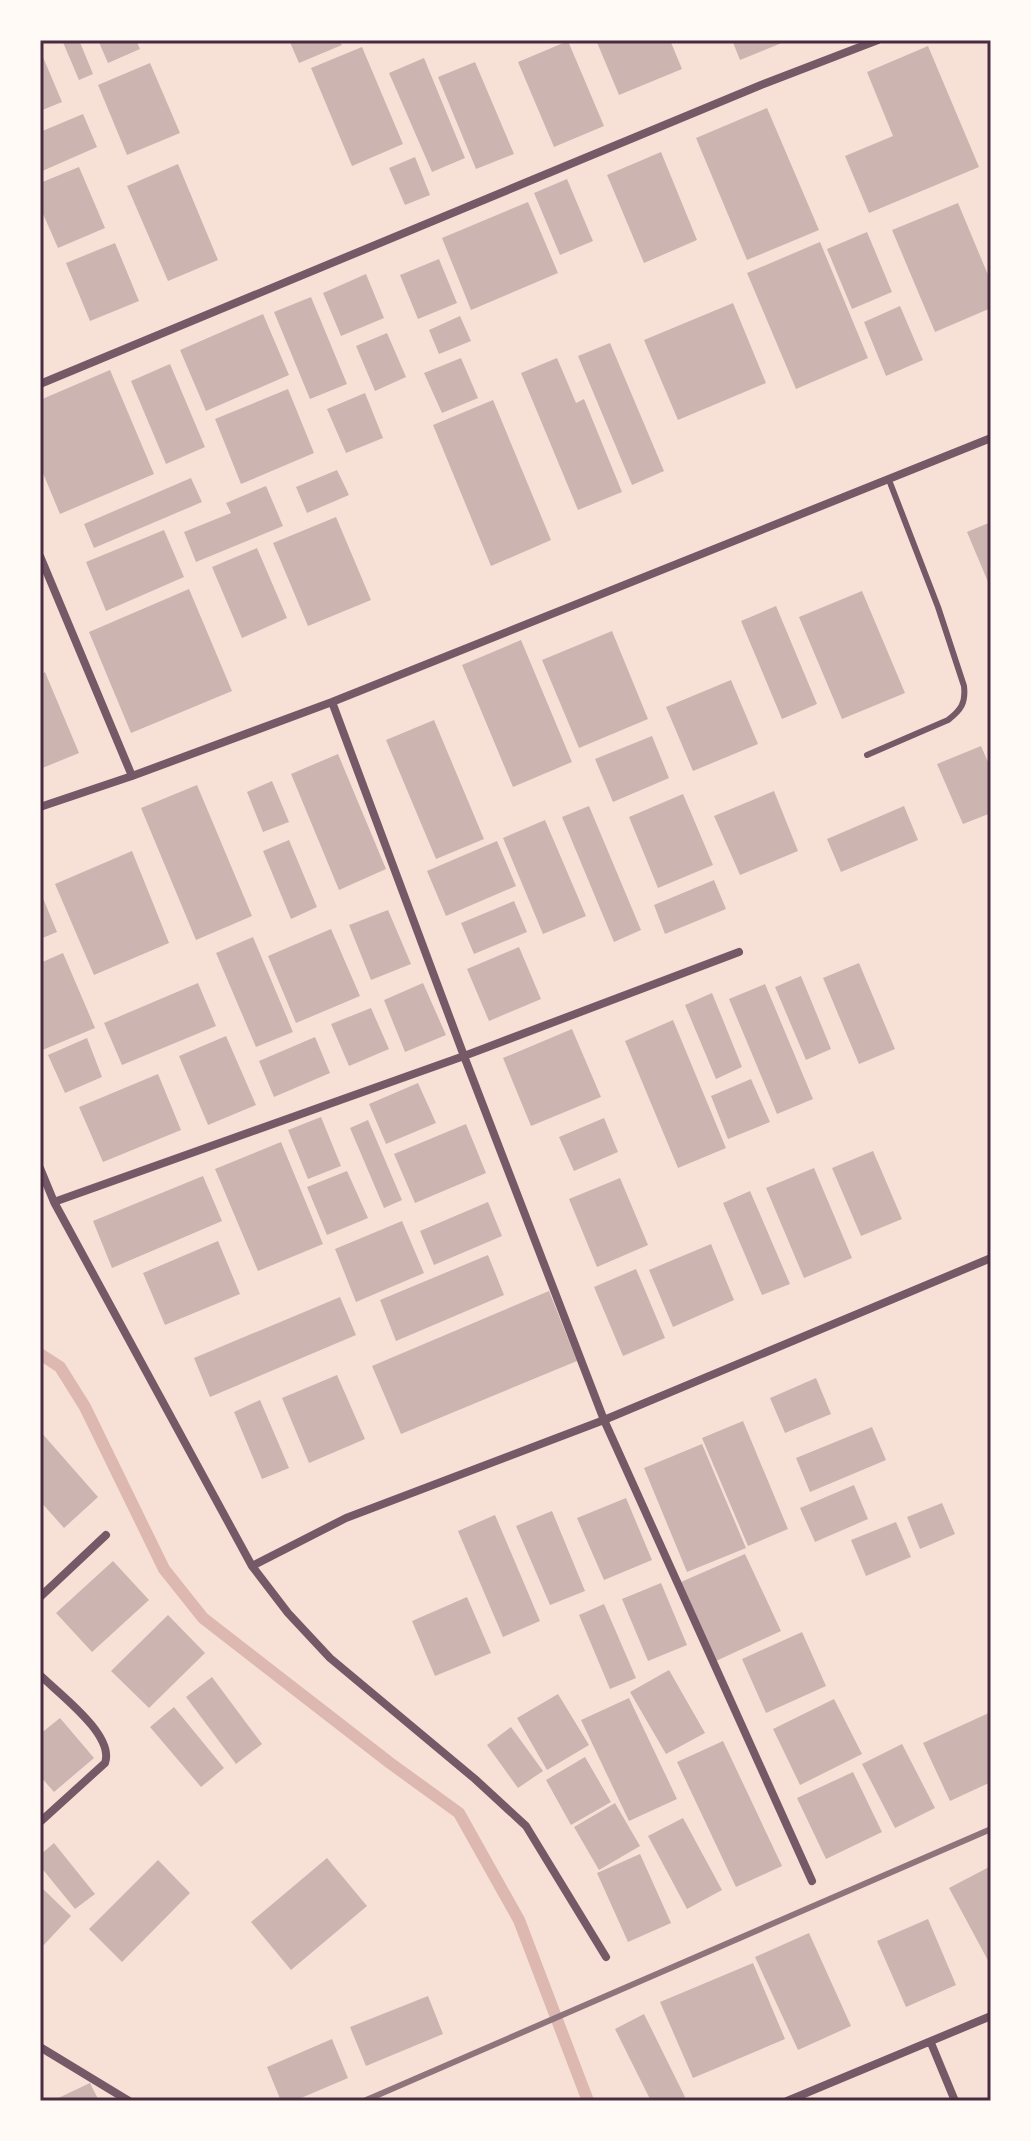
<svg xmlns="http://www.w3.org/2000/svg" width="1031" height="2141" font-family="Manrope,sans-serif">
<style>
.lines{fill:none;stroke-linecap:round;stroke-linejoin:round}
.stream{stroke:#dcb8b0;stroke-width:12}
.building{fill:#ccb4b1}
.service{stroke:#755966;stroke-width:6}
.minor{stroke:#755966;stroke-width:8}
.rail{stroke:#8f747c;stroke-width:6}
.neatline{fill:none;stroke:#4a2c40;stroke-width:3}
</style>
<rect width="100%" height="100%" fill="#f7e1d7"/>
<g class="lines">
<path class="stream" d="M40,1354L60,1367L85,1407L164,1569L203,1618L390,1763L459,1813L519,1920L588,2101"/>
</g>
<path class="building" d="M62,40H79L93,74L79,80Z
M98,40H136L140,49L108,63Z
M289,40H339L342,45L299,63Z
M596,40H670L682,69L619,95Z
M732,40H789L740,60Z
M568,41L604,126L554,147L518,62Z
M928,46L979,167L869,213L845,156L893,136L867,72Z
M362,47L403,144L352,166L311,68Z
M40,50L62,102L40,111Z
M424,58L465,158L432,172L389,73Z
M475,62L514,154L476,169L438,77Z
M150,63L180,133L127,155L98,85Z
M767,108L819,230L747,260L696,138Z
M83,114L97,147L40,172V132Z
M661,152L697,240L644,263L607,175Z
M415,157L430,195L405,205L389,168Z
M178,164L218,260L168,281L127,186Z
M79,167L105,228L58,248L40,207V183Z
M567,179L593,241L560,255L534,193Z
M528,202L558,273L471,310L442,238Z
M958,203L991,282V308L935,332L892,230Z
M867,232L892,292L852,309L827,249Z
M820,242L868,358L796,389L747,273Z
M115,243L139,301L90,321L66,263Z
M439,259L457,303L418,319L400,275Z
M366,274L384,318L341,336L323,293Z
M311,297L347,384L310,399L274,312Z
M733,303L766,383L678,420L644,340Z
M900,306L923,360L886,376L864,322Z
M263,314L289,375L206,411L180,350Z
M460,316L471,341L439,354L429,330Z
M387,333L406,377L375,391L356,346Z
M610,343L664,471L632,485L578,356Z
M461,358L478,398L442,413L424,373Z
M557,358L576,403L584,399L622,492L578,510L521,373Z
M170,364L205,447L166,464L131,381Z
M110,370L154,474L60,514L40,466V400Z
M288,389L314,453L241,484L215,419Z
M365,393L383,438L346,453L327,409Z
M493,400L551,540L491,566L433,425Z
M337,470L349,495L307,513L296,487Z
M191,478L202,502L94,548L84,524Z
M266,486L283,526L196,562L184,532L231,513L226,503Z
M336,517L371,600L308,626L273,543Z
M991,522V589L967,532Z
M164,530L184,577L106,611L86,562Z
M257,548L287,618L242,638L212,567Z
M189,589L232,691L131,733L89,632Z
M862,591L905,693L842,719L799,617Z
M776,606L817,704L782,719L741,621Z
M612,631L648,719L579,748L542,660Z
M521,640L572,762L513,787L462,665Z
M45,672L79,753L40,769V675Z
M731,680L758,744L693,771L666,707Z
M434,720L484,839L436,859L386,740Z
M652,736L669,778L613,802L595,759Z
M981,746L991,769V813L963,824L937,764Z
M338,754L386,869L339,890L291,774Z
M272,781L289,822L263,832L247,792Z
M197,785L252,916L196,940L141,808Z
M774,791L798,851L740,875L714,816Z
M683,794L713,865L658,888L629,817Z
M589,806L641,930L614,942L562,817Z
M904,806L918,840L841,872L827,839Z
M545,820L586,916L543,934L503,838Z
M289,840L317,907L291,919L263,851Z
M497,841L516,886L446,916L427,871Z
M132,851L169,943L94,975L55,884Z
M714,880L726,909L665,934L654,905Z
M40,891L57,932L40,939Z
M514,901L527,932L474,954L461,923Z
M388,910L411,964L371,980L349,925Z
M331,929L360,996L296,1023L268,956Z
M253,937L293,1032L256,1047L216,953Z
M519,947L541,999L489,1021L467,969Z
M63,953L95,1028L40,1051V963Z
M859,963L895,1049L859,1064L823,978Z
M801,976L831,1049L806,1060L775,987Z
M198,983L216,1026L122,1065L104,1023Z
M423,983L446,1035L405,1052L384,1000Z
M765,984L813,1099L777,1114L729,999Z
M712,993L742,1067L716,1079L685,1005Z
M371,1008L389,1049L349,1066L331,1024Z
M673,1020L726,1148L678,1168L625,1041Z
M572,1029L601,1097L531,1126L503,1058Z
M226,1036L256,1105L208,1125L179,1056Z
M315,1037L330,1073L274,1097L259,1061Z
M87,1038L102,1077L65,1093L48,1055Z
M158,1074L181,1130L103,1162L79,1107Z
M751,1079L770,1122L728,1139L711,1096Z
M418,1083L436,1123L386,1144L369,1104Z
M321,1117L341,1166L308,1179L288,1130Z
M604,1118L618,1152L574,1171L559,1137Z
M368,1120L402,1200L384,1208L350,1128Z
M466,1124L486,1173L415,1203L394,1154Z
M281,1142L323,1244L258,1271L215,1169Z
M873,1151L902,1219L861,1236L832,1168Z
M814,1168L852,1258L804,1278L766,1188Z
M347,1171L368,1218L327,1235L307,1187Z
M203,1176L222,1221L112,1268L93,1221Z
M620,1178L648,1245L597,1267L569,1199Z
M750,1191L790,1284L762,1295L723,1203Z
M488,1202L502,1236L434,1265L420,1231Z
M402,1221L424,1273L356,1302L335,1249Z
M218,1241L240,1294L165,1325L143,1273Z
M711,1244L734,1300L673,1327L649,1270Z
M488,1255L504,1295L396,1341L380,1300Z
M636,1269L665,1338L623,1356L594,1287Z
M549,1291L577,1361L401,1434L372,1366Z
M340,1297L356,1335L210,1397L194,1358Z
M337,1375L365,1439L309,1463L282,1398Z
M816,1378L831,1414L785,1433L770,1398Z
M260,1400L289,1468L262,1479L234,1412Z
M743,1421L788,1529L748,1546L702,1438Z
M872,1427L886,1460L810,1492L796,1458Z
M40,1431L98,1497L64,1528L40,1501Z
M702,1444L746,1548L687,1572L644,1468Z
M854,1485L868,1519L815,1542L800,1508Z
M626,1498L652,1560L604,1580L577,1518Z
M942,1503L955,1534L920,1549L907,1517Z
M552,1511L585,1591L550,1605L516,1526Z
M495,1515L540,1621L503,1637L458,1531Z
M896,1522L911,1557L866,1576L851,1540Z
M745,1554L781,1631L716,1661L681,1582Z
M113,1561L149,1600L92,1652L56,1613Z
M661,1583L687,1645L648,1661L622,1599Z
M467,1597L491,1653L435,1676L412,1621Z
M604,1604L636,1678L610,1689L579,1615Z
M168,1615L205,1653L149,1708L111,1671Z
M802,1632L826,1686L766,1713L742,1659Z
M669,1670L705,1733L666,1754L630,1692Z
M212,1677L262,1744L236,1764L186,1697Z
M558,1694L589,1745L547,1770L517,1718Z
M629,1698L677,1799L629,1821L581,1720Z
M834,1699L862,1754L800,1785L773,1729Z
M174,1707L224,1768L201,1787L150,1727Z
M991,1712V1782L950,1801L923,1743Z
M60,1718L94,1758L54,1792L40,1776V1734Z
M511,1727L543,1771L518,1788L487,1745Z
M723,1741L782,1866L736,1887L677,1762Z
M902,1744L935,1808L895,1828L862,1764Z
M585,1757L611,1802L571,1825L546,1780Z
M853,1772L882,1832L826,1859L797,1798Z
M615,1803L640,1846L599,1870L574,1827Z
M683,1818L722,1890L687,1909L648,1836Z
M54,1843L95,1894L75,1909L40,1866V1855Z
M640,1854L671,1923L628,1942L597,1873Z
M327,1858L367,1906L291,1970L251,1922Z
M158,1860L190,1893L122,1962L89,1929Z
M991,1866V1966L949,1888Z
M40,1886L71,1916L40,1949Z
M928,1919L956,1985L906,2007L877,1941Z
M809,1933L851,2026L798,2050L755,1957Z
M753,1963L785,2039L693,2078L660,2002Z
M428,1996L443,2034L366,2066L350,2027Z
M644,2014L685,2097L677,2101H651L615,2029Z
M332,2039L348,2078L294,2101H281L267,2067Z
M90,2083L99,2101H52Z"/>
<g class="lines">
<path class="service" d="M867,755L948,720C961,710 966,703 964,686L938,607L889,480"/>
<path class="minor" d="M40,384L761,85L878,40
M40,556L132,776
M332,702L464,1056L604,1420L812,1881
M40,807L132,776L332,702L991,438
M40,1168L54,1202L252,1566L288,1613L330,1658L475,1779L526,1826L606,1957
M54,1202L464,1056L739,952
M252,1566L346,1518L604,1420L991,1258
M40,1597L106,1535
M40,1675C59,1694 115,1735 105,1763L40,1822
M931,2043L955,2101
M40,2047L129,2101
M787,2101L991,2016"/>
<path class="rail" d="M364,2101L991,1829"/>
</g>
<rect width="1031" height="2141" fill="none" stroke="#fffaf5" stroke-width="84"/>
<rect x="42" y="42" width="947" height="2057" class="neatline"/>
</svg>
